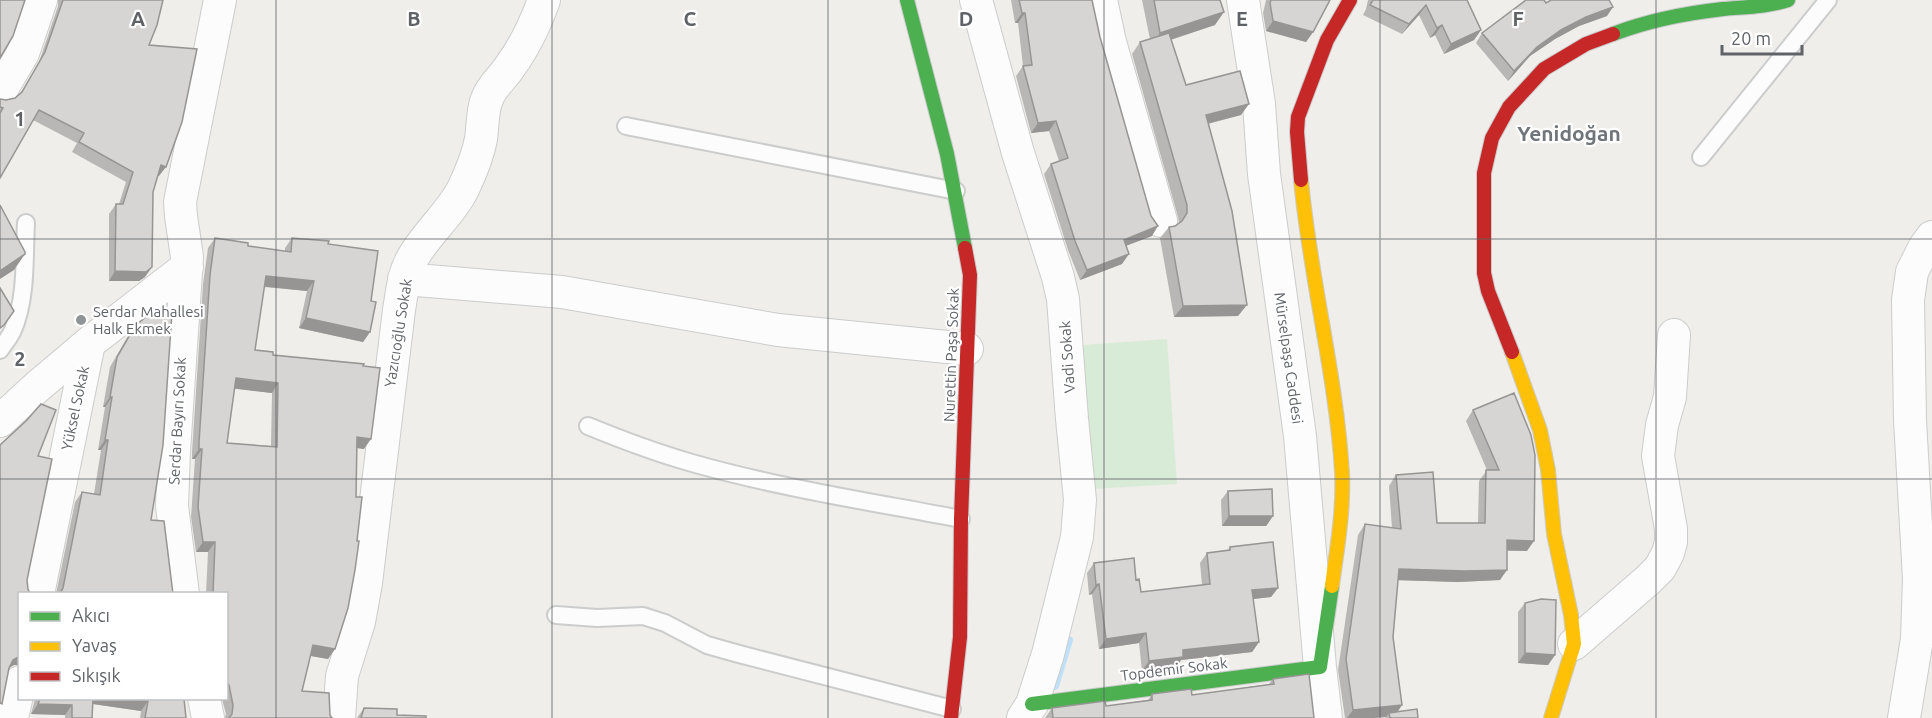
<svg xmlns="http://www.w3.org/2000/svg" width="1932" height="718" font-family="Ubuntu,sans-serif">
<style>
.grass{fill:#d8ebd6}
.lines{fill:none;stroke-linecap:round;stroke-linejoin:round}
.stream{stroke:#bfe0f9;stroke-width:8}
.lane-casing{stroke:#cbcccc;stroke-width:20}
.street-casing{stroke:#cbcccc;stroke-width:34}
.fast-casing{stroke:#cacacb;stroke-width:16}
.slow-casing{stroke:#cacacb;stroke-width:16}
.jam-casing{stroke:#cacacb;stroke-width:16}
.lane{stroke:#fdfcfc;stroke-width:16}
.street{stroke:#fdfcfc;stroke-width:32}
.fast{stroke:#4caf50;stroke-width:14}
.slow{stroke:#ffc107;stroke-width:14}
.jam{stroke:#c62828;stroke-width:14}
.wall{fill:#b8b7b5;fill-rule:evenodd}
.shaded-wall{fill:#969594}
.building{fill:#d6d5d3;stroke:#969594;stroke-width:1.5;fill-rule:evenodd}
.grid{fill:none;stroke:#5f6368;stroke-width:1.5;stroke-opacity:0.55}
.poi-dot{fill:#919496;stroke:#fff;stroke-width:2}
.labels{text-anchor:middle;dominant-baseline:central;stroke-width:4.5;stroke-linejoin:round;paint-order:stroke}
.poi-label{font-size:15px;fill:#5f6368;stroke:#fff;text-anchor:start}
.street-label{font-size:15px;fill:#5f6368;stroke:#fff}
.district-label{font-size:21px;font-weight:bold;fill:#70757a;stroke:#fff}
.grid-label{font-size:20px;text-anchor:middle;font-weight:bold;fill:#5f6368;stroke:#fff;stroke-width:4.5;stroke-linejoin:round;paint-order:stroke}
</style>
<rect width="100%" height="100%" fill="#efeeea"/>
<path class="grass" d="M1167,339L1177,484L1092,489L1083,345Z"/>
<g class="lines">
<path class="stream" d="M1055,686L1069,640"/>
<g class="lane-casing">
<path id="lane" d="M626,126L956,191
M1701,157L1828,0
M0,350C4,344 10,337 13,330C27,297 24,258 26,223
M588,426C622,440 657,453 692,463C780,488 872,502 961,519
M556,615L597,618L643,616L665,623L707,645L739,654L952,709"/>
</g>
<g class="street-casing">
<path id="street" d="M976,0L1018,153L1058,277L1063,299L1072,419L1080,500L1077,537L1048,654L1032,704L1023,718
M1101,0L1110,42L1161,221
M1243,0L1259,104L1264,174L1300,436L1320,667L1326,718
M0,92L23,53L41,0
M404,279L562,292L778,330L967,349
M0,421L37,387L89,343
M38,594L89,343L187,267
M183,594L172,506L174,451L187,257L181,216L180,202L220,0
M1574,644L1648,580L1660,568L1668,553L1671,542V529L1658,456L1662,425L1670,397L1674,335
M204,698L208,718
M12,718L20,682
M339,718L342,676L359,622L366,583L399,310C402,293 403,276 411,261C425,234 451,214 464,187C471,172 478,155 481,139C483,126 482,111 487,99C492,85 504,77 511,65C525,46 536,22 544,0
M1904,718L1917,639L1919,579L1910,420L1908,300L1912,272L1924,248L1932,237"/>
</g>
<g class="fast-casing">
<path id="fast" d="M907,0L947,154L965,248
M1613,34C1647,21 1687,13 1723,9C1745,7 1767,7 1788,0
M1032,704L1320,667L1332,586"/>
</g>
<g class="slow-casing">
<path id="slow" d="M1301,180C1310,278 1336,374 1342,472C1344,510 1337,548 1332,586
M1512,352L1540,430L1548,470L1554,534L1571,615L1574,644L1551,718"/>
</g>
<g class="jam-casing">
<path id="jam" d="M1301,180L1297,132L1298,117L1327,40L1350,0
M1512,352L1488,291L1484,273V173L1492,138L1509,107L1544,69L1586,44L1613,34
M951,718L960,637L961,519L970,275L965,248"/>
</g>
<use href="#lane" class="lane"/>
<use href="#street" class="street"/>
<use href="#fast" class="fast"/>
<use href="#slow" class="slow"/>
<use href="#jam" class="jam"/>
</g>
<path class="wall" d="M58,0H163L149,45L159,176H158L153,192L145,277L139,281H109V214L116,204H119L126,182L72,152L77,143L33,120L0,178V99L6,100L15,98L20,94L39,62L58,6Z
M1011,0H1092L1100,37L1152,236L1126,246L1122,264L1080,280L1068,250L1044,174L1051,164L1059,161L1049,131L1031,133L1016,76L1023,66L1018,23H1015Z
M1142,0H1220L1215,25L1171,40L1186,85L1241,115L1208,124L1238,316L1174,317L1160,238L1169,227L1175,226L1179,224L1178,217L1132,54L1140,42L1150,39Z
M1266,0H1330L1313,32L1306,42L1266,31L1263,13Z
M1368,0H1467L1481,30L1474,40L1444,54L1435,35L1430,38L1419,15L1402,34L1363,15L1366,9Z
M1546,3L1607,16L1579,26L1555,39L1530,56L1508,81L1476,43L1482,33Z
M215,238L248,246L285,251V248L292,238L328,244L371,301L370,332L363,342L299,328L307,291L264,287L255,350L273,355L364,449L357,448L335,649L328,659L310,656L302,691L332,718H225L226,714L222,699H226V594H206L208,552H196L191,517L195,459H192V452L203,284L208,248ZM234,388L272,393L271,446L227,443Z
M135,326L151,520L173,594H56L75,502L82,492L94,494L101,450H98L105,407H103L110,367L128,336Z
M1514,393L1527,551H1507L1500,580L1458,582L1398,580L1393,637L1398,712L1418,718H1385L1386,717L1373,718H1345L1338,670L1358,535L1365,524L1392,528L1389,486L1396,475L1437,523H1478L1479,481L1487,470L1466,421L1473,410Z
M1228,491L1273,516L1266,526H1222L1221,500Z
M1230,547L1278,588L1271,597L1253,599L1259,642L1252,652L1181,660L1177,667L1142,671L1139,643L1099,649L1092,594L1089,595L1087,573L1094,563L1136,580L1141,592L1202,585L1200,563L1207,553L1227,551Z
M1525,603L1555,655L1548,665L1518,663V612Z
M1273,679L1314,718H1045L1052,708L1106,706L1148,700L1152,694L1192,695L1269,684Z
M35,699H184L186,718H140L141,711L93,704L92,718H65V715L31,714Z
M364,708L397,715L426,718H357Z"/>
<path class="shaded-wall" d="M1426,5L1419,15L1402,34L1409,24Z
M1613,7L1607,16L1579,26L1555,39L1530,56L1508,81L1514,71L1537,47L1561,30L1586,17Z
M1224,12L1215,25L1151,46L1160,33Z
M1022,13H1025L1018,23H1015Z
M1273,21L1313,32L1306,42L1266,31Z
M1442,25L1435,35L1430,38L1437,28Z
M1481,30L1474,40L1444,54L1451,44Z
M1249,104L1241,115L1198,126L1206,115Z
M1056,121L1049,131L1031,133L1038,123Z
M161,165L166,167L159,176L154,174Z
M1158,226L1152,236L1117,249L1124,240Z
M25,254L14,270L0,279V271Z
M1129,254L1122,264L1080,280L1087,270Z
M152,267L145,277L139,281H109L115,271Z
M266,276L314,281L307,291L259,286Z
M1247,305L1238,316L1174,317L1183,306Z
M306,318L370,332L363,342L299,328Z
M236,378L278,383L272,393L229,388Z
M110,397H112L105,407H103Z
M357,437L371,439L364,449L350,447Z
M105,440H108L101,450H98Z
M199,449H202L195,459H192Z
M1229,516H1273L1266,526H1222Z
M1507,540L1534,541L1527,551L1500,550Z
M203,542H215L208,552H196Z
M1399,569L1507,570L1500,580L1458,582L1392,580Z
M1099,584L1092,594L1089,595L1096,585Z
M1278,588L1271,597L1245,600L1252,590Z
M1146,633L1139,643L1099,649L1106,639Z
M1259,642L1252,652L1181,660L1177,667L1142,671L1149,661L1183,650Z
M313,645L335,649L328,659L306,655Z
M1525,653L1555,655L1548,665L1518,663Z
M20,656V665H14L6,670L13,660Z
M89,699H132L148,701L141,711L86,703Z
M38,704L72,705L65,715L31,714Z
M1402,705L1395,716L1389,713L1386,717L1373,718H1347L1353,710Z"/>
<path class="building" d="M0,0H25L13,36L0,58Z
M63,0H163L157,25L149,45L197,49L182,122L166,167L161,165L153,192L152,267L146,272L115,271L116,204H123L133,172L79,142L84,133L39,110L0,178V113L3,108L0,107V99L6,100L15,98L22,92L45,52Z
M1019,0H1092L1100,37L1151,216L1158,226L1124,240L1129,254L1087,270L1075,241L1051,164L1068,158L1056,121L1038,123L1023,66L1032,65L1025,13H1022Z
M1154,0H1220L1224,12L1160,33Z
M1271,0H1330L1313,32L1273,21L1270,3Z
M1373,0H1467L1481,30L1451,44L1442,25L1437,28L1426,5L1409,24L1370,5Z
M1526,0H1544L1546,3L1551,0H1609L1613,7L1586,17L1561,30L1537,47L1514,71L1482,33Z
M1169,33L1186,85L1240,71L1249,104L1206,115L1232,211L1247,305L1183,306L1169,227L1175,226L1182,221L1187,213V205L1140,42Z
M0,205L25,252V254L0,271Z
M215,238L248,243V246L291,252L292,238L329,241L328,244L378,251L371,301L376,302L370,332L306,318L314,281L266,276L255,350L273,352V355L364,364L363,366L380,368L371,439L357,437L356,497H362L357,541H359L355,570L348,608L335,649L313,645L302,691L329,693L330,715L332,718H229L232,714L233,705L229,685L226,680V594H213L215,542H203L198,507L202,449H199V442L210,275ZM236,378L278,383L277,447L227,443Z
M0,288L14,311L4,325L0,328Z
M154,310L172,312L163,445L151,520L164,521L173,594H60L63,588L82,492L100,495L108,440H105L112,397H110L117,357L135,326Z
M1514,393L1531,435L1535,455L1534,541L1507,540V570L1465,571L1399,569L1393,637L1402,705L1353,710L1346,659L1365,524L1401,529L1396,475L1433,472L1437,523H1485L1486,470H1499L1473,410Z
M41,404L56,410L38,456L52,459L27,580L28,589L30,594H20V656L13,660L9,668L2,704L0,703V445L26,421Z
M1272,489L1273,516H1229L1228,491Z
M1273,542L1278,588L1252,590L1259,642L1183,650V657L1149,661L1146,633L1106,639L1099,584L1096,585L1094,563L1134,558L1136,580L1139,579L1141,592L1210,584L1207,553L1230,550V547Z
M1541,599L1556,600L1555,655L1525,653V603Z
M1309,674L1314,718H1053L1052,708L1105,701L1106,706L1152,700V694L1191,689L1192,695L1274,684L1273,679Z
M40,699H93L92,718H72V705L38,704Z
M132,699H184L186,718H145L148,701Z
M364,708L397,709V715L426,716V718H361Z
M1417,709L1418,718H1390L1389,713Z"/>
<path class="grid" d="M276,0V718M552,0V718M828,0V718M1104,0V718M1380,0V718M1656,0V718M0,239H1932M0,479H1932"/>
<circle class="poi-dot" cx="81" cy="320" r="6"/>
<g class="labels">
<g class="poi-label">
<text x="93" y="311">Serdar Mahallesi<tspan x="93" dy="17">Halk Ekmek</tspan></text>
</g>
<g class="street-label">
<text transform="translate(398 333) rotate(-81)">Yazıcıoğlu Sokak</text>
<text transform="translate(951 355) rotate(-88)">Nurettin Paşa Sokak</text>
<text transform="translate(1067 357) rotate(-94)">Vadi Sokak</text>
<text transform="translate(1289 358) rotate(82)">Mürselpaşa Caddesi</text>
<text transform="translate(75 408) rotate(-78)">Yüksel Sokak</text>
<text transform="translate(177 421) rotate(-87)">Serdar Bayırı Sokak</text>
<text transform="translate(1174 669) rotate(-7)">Topdemir Sokak</text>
</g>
<g class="district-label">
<text x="1569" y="133">Yenidoğan</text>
</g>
</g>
<g class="grid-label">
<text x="138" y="26">A</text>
<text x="414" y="26">B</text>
<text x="690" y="26">C</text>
<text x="966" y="26">D</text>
<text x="1242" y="26">E</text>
<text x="1518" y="26">F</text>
<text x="20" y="126">1</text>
<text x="20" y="366">2</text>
</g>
<rect x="18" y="592" width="210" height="108" fill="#ffffff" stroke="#bfc1c3" stroke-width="1.5"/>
<rect x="30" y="612" width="30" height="9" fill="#4caf50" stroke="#bfc1c3" stroke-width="1.5"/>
<text x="72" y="622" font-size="18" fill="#5f6368">Akıcı</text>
<rect x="30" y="642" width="30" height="9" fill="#ffc107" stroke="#bfc1c3" stroke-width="1.5"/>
<text x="72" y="652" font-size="18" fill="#5f6368">Yavaş</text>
<rect x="30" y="672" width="30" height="9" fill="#c62828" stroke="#bfc1c3" stroke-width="1.5"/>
<text x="72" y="682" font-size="18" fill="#5f6368">Sıkışık</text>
<path d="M1722 45v9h80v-9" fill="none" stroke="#5f6368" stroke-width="3"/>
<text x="1731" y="45" font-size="18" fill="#5f6368" stroke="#ffffff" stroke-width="4.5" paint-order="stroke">20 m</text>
</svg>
